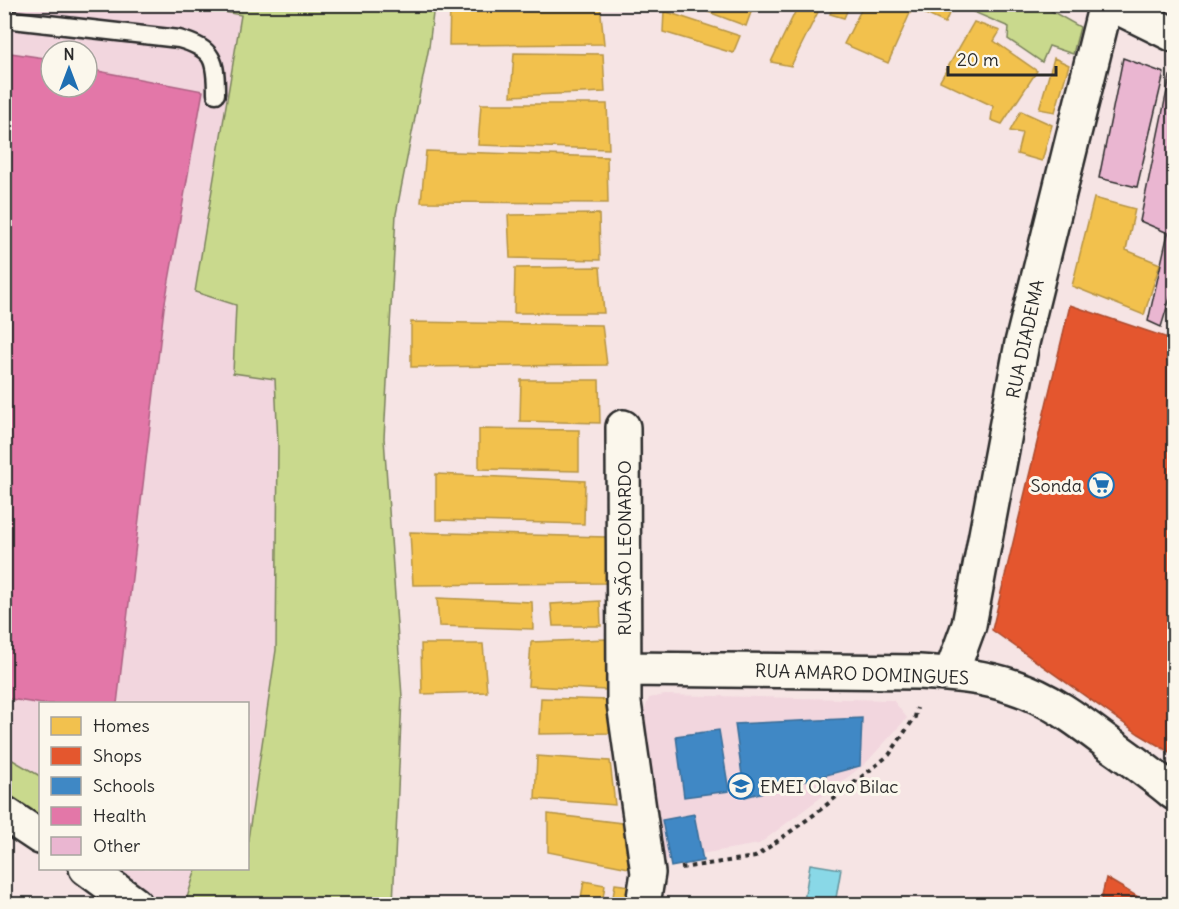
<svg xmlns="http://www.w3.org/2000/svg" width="1179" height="909" font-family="Delius,sans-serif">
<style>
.built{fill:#f2d6de;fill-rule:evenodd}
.green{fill:#c9d98d;stroke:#7a825c;stroke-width:1.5}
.water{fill:#89d8e7;stroke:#63939c;stroke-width:1.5}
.homes{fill:#f2c14e;stroke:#b69444;stroke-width:1.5}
.shops{fill:#e4572e;stroke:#ac4a2d;stroke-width:1.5}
.schools{fill:#3f88c5;stroke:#396c97;stroke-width:1.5}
.health{fill:#e377a8;stroke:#ac6082;stroke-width:1.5}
.building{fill:#eab6d1;stroke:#2b2b2b;stroke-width:1.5}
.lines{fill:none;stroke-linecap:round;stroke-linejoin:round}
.service-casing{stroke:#2b2b2b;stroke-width:21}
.minor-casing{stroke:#2b2b2b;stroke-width:38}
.path{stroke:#2b2b2b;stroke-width:4;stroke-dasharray:4.5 4.5;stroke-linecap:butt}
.service{stroke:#fbf7ec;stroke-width:16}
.minor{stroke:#fbf7ec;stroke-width:33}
.labels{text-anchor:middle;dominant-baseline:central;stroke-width:6;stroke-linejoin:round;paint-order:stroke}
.street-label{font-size:18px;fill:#2b2b2b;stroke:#fbf7ec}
.poi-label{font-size:18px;fill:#2b2b2b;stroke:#fbf7ec;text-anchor:end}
</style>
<rect width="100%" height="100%" fill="#f6e4e4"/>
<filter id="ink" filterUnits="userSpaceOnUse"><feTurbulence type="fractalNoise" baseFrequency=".0167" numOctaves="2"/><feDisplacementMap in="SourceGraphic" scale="12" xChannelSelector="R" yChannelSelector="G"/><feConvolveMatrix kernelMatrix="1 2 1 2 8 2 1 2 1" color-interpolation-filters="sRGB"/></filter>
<g filter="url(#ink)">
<path class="built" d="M4,5H434L429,47L396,214L384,438L402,697L393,904H134L85,869L248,868V704H40V840L5,816ZM51,51H87V87H51Z
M665,695L893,700L907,718L865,764L759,844L659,861L638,727L649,698Z"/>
<path class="green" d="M186,5H434L429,47L396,214L384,438L402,697L393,904H185L196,869L248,868V839L276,650L278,444L275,379L233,373L236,305L195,292L241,15Z
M972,5H1041L1080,27L1073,54L1049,46L1042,62L1008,39L1009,27L969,10Z
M4,755L40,776V838L5,813Z"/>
<path class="water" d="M810,864L841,869L835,904H788L789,898L804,901Z"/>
<path class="homes" d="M450,4H600L604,44L449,45Z
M687,4H754L746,26Z
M799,4H822L791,66L771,62Z
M834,4H850L844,18L830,14Z
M864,4H914L888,63L844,44Z
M925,4H953L945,23L921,12Z
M664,11L740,36L733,53L663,32Z
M974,22L1000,31L994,41L1037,71L1002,124L991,120L993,106L940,81Z
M514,53L603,54L605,92L511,96Z
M1054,58L1069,65L1055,112L1039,109Z
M481,104H607L609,149L478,145Z
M1021,111L1052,125L1042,161L1017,154L1022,133L1010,131Z
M426,151L607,157L608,203L421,202Z
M1094,198L1135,209L1126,250L1160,264L1144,315L1072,286Z
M599,214L600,260L510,258L508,215Z
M600,267L604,313H514L515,268Z
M411,322L602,325L607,365L411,367Z
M521,380H599L600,423L520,421Z
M479,429L579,430V471L479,469Z
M436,474L585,481L584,524L436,520Z
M410,532L606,537V583L413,585Z
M437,598L532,602L533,629L439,626Z
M600,601L601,626H553L551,604Z
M607,639L606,690L528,686L531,642Z
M421,644H483L487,692L422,694Z
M541,698L610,700L611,733L539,734Z
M537,756L610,761L615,805L535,799Z
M548,814L622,823L629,868L548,852Z
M584,881L605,885L602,904H580Z
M615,884L638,887L635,904H612Z"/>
<path class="shops" d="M1070,305L1174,340V755L1139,734L992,630Z
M1106,878L1150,904H1100Z"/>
<path class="schools" d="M862,718L860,766L745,797L735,724Z
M719,730L729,791L684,797L676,736Z
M694,814L703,861L671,867L662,820Z"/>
<path class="health" d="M4,52L51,59V87H87V69L203,91L164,308L117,704H42L4,698Z"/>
<path class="building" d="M1123,58L1164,73L1137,187L1099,178Z
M1170,76L1174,78V285L1161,327L1148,321L1168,233L1140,221Z"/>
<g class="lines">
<g class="service-casing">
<path id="service" d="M4,19L179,39C214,49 216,60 216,94"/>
</g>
<g class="minor-casing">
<path id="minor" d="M1111,4L1174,35
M623,427L624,703L648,873L643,904
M624,669L919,672C951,674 983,676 1014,687C1049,698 1079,721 1108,743C1130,759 1153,775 1174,793
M951,674L969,625L1022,343L1106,4
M4,813L40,837
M86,868L135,904"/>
</g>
<path class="path" d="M681,868L755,857L815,814L889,755L915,717L917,708"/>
<use href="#service" class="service"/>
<use href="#minor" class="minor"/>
</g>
</g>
<defs>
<g id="supermarket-ring" transform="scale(1.35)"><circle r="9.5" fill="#fbf7ec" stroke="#1f6fb2" stroke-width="1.5"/><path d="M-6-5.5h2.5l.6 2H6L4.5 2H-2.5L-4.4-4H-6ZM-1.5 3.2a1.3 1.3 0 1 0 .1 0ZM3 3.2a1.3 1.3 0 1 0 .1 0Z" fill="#1f6fb2"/></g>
<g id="school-ring" transform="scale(1.35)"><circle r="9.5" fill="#fbf7ec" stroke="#1f6fb2" stroke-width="1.5"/><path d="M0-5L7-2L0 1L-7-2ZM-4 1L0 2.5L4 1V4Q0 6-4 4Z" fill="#1f6fb2"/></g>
</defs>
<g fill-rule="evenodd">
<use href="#supermarket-ring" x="1101" y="485"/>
<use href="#school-ring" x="741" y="786"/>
</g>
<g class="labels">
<g class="street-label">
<text transform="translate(1025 339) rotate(-78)">RUA DIADEMA</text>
<text transform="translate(624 548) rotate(-90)">RUA SÃO LEONARDO</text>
<text transform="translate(862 674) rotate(2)">RUA AMARO DOMINGUES</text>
</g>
<g class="poi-label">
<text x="1082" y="485">Sonda</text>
<text x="760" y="786" text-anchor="start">EMEI Olavo Bilac</text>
</g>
</g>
<rect width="1179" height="909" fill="none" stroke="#fbf7ec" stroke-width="24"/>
<rect x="12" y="12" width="1155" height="885" fill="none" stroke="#2b2b2b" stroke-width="2" filter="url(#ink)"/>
<rect x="39" y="702" width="210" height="168" fill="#fbf7ec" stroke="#a8a59f" stroke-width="1.5"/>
<rect x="51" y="717" width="30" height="18" fill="#f2c14e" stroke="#a8a59f" stroke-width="1.5"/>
<text x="93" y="732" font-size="18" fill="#2b2b2b">Homes</text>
<rect x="51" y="747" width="30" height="18" fill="#e4572e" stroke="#a8a59f" stroke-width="1.5"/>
<text x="93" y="762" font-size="18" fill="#2b2b2b">Shops</text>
<rect x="51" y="777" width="30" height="18" fill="#3f88c5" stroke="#a8a59f" stroke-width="1.5"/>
<text x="93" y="792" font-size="18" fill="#2b2b2b">Schools</text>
<rect x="51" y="807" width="30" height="18" fill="#e377a8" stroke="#a8a59f" stroke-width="1.5"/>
<text x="93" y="822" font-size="18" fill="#2b2b2b">Health</text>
<rect x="51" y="837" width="30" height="18" fill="#eab6d1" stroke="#a8a59f" stroke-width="1.5"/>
<text x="93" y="852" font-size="18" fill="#2b2b2b">Other</text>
<g transform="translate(69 69)"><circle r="28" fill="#fbf7ec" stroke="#a8a59f" stroke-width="1.5"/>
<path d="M0-4.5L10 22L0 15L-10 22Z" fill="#1f6fb2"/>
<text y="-9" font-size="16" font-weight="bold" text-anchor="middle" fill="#2b2b2b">N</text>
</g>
<path d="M948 66v9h108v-9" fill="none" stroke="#2b2b2b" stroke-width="3"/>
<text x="957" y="66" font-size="18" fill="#2b2b2b" stroke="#fbf7ec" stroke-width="4.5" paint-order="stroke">20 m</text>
</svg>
